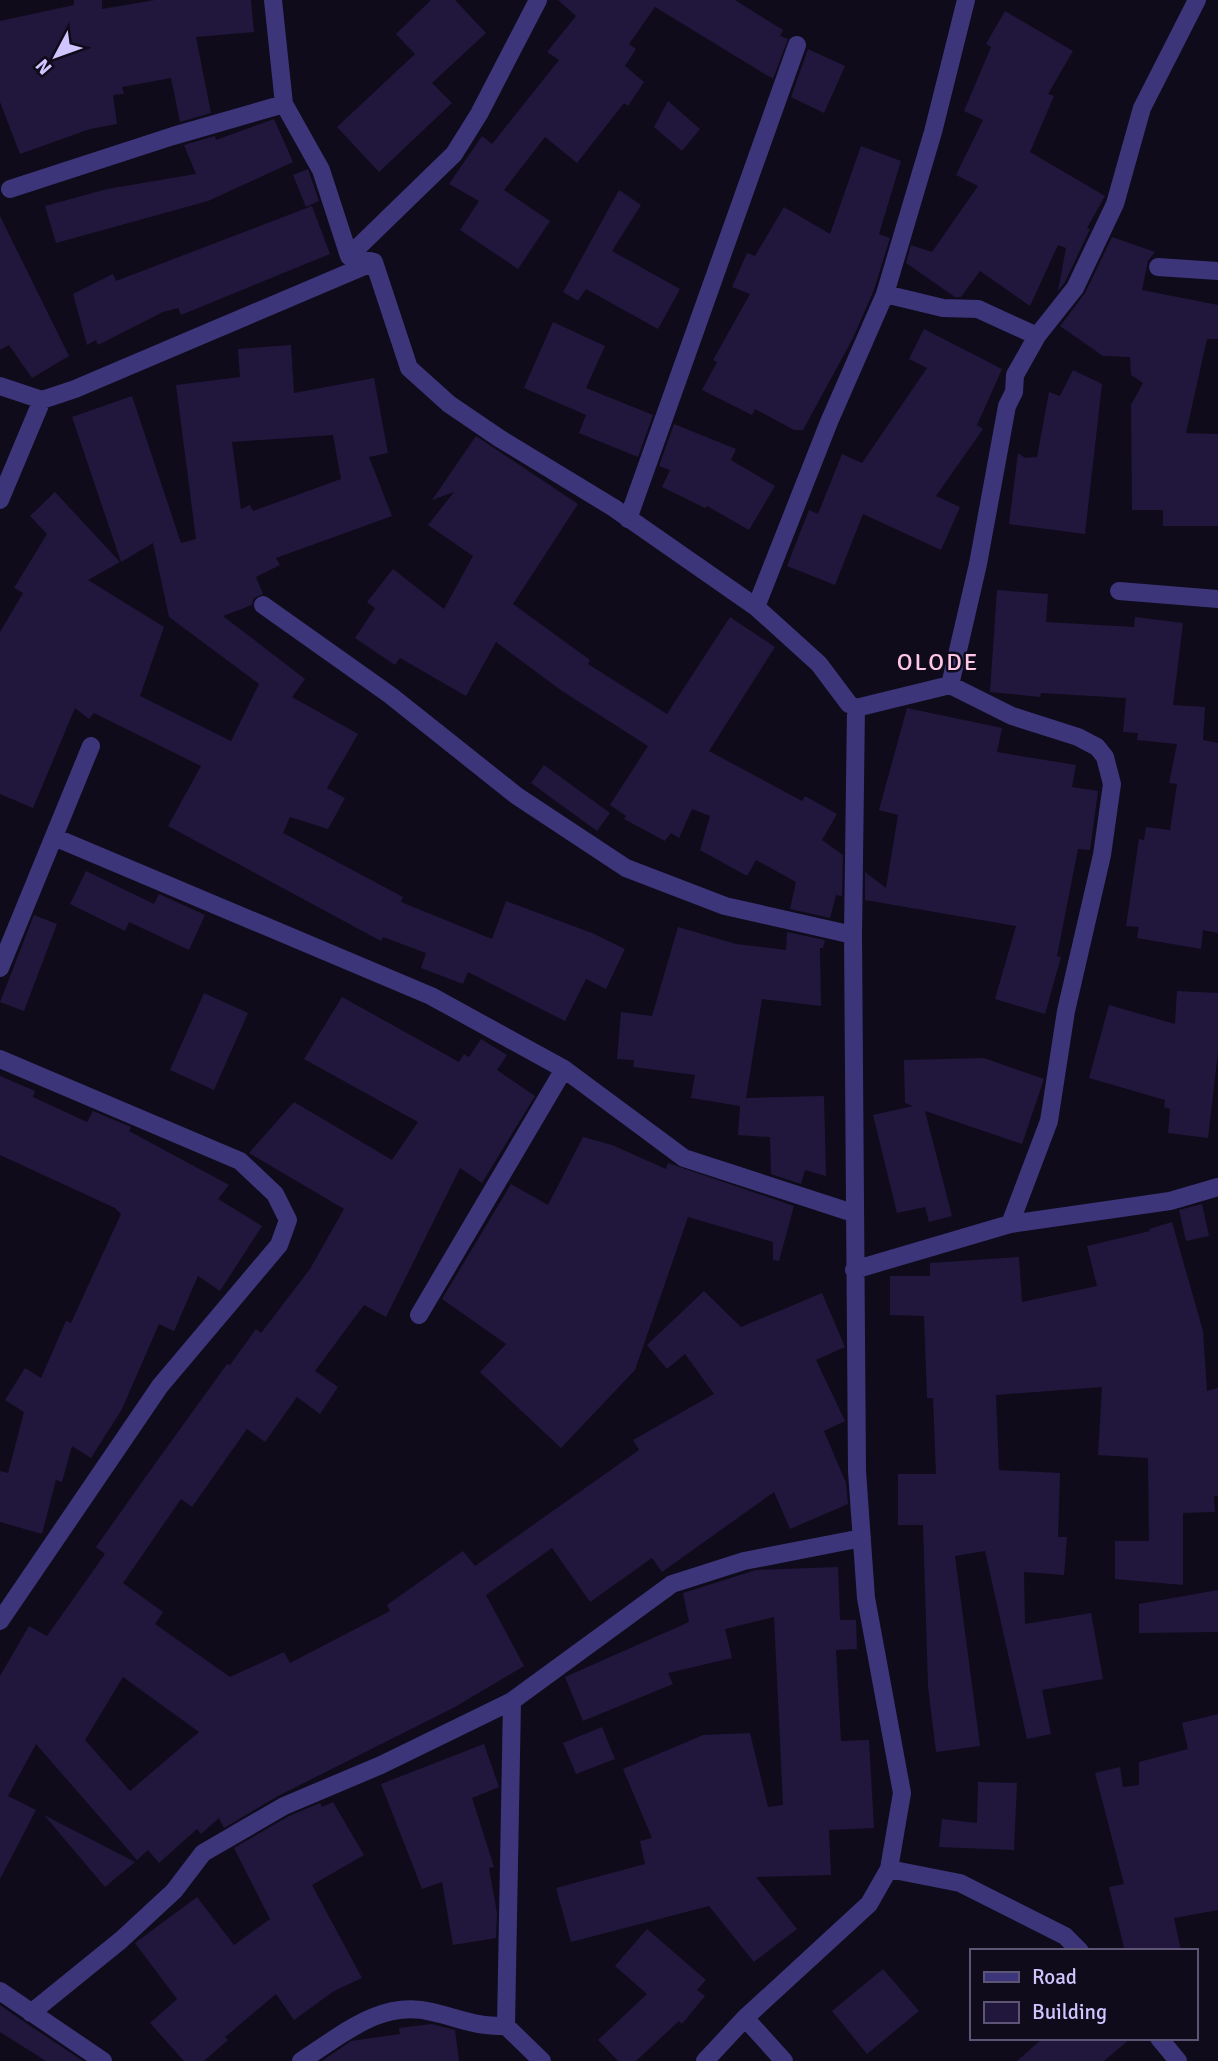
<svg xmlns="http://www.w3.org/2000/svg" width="1218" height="2061" font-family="Signika,sans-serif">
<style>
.building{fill:#21173c;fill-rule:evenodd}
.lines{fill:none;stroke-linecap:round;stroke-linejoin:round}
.minor{stroke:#3d357a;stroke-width:18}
.labels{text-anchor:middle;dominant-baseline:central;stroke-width:5;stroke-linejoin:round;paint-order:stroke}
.quarter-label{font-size:24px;letter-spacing:2px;fill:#ffc7e6;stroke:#0f0b1b}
</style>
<rect width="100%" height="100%" fill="#0f0b1b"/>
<path class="building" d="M74,0H102V9L155,0H251L254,32L196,37L211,113L180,122L171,78L122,87L124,94L113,95L117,124L90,129L20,154L0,102V21L74,5Z
M431,0H455L486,33L432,83L452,103L379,172L337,127L415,54L396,34Z
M558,0H735L783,30L780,36L788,39L773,79L655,7L629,44L636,49L625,66L644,82L628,106L624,103L577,163L545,137L504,190L550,221L518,269L460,230L479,201L449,184L482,136L492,144L559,60L547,52L576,16Z
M1005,11L1073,51L1048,94L1054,96L1030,152L1105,196L1087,228L1090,229L1065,282L1058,291L1066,248L1058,245L1030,306L980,271L961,297H955L906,263L911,245L932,252L978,186L956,175L983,120L964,111L991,47L986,44Z
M808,49L845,66L824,113L791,97Z
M668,101L700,129L682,151L654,127Z
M274,119L293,162L208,201L56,243L45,206L107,189L196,174L184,145L215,136L216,140Z
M861,146L901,161L879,234L890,238L874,290L853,338L803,430H794L755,409L752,415L702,390L717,362L713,360L750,294L732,287L747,253L755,256L784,207L830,234Z
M308,169L319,201L306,207L293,175Z
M619,190L641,205L612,251L680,289L658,329L586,289L578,301L563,292Z
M312,206L330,254L181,315L178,308L163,312L98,345L96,340L87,345L73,294L113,274L116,281Z
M0,216L69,356L32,378L9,345L0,350Z
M1112,237L1155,252L1148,261L1142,290L1218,305V339H1207L1186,433L1218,434V526H1163V510H1132L1131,405L1143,383L1131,375L1130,357L1103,356L1060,326L1085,293Z
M553,322L605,346L586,388L653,415L638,457L579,433L586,415L524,388Z
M924,329L1002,369L977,425L983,429L936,496L960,507L941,550L863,514L835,585L787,566L809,510L818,514L842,454L862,463L927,368L909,359Z
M291,345L294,393L374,378L388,453L369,457L392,516L276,558L280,565L256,577L263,594L254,598L252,605L223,616L305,679L292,697L358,734L327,788L345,798L328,829L290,817L283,833L403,897L401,902L492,939L506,901L592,933L625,949L606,989L586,979L565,1021L468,972L463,984L421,968L426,953L383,937L381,941L168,826L201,766L94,713L89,719L75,708L33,808L0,794V632L23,593L14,588L47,534L30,516L55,492L120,562L88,580L164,627L140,696L231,741L259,684L169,617L153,543L121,562L72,417L132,396L181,543L196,539L176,385L240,377L238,349ZM333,435L341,479L253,511L250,505L241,509L232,442Z
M1073,370L1102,384L1085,534L1009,524L1018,453L1025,458L1037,457L1049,392L1060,396Z
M674,424L736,449L731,460L775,486L749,530L707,506L705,508L662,487L670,470L659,466Z
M476,436L578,504L513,604L590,660L588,664L667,714L730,617L775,647L709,751L802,801L805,796L837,814L822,840L843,855L842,896L836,895L830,918L790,909L796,882L756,860L747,876L700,850L710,816L692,809L679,838L671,833L665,841L624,819L626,816L610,805L648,746L562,691L496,642L466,696L400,658L395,665L355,638L375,608L367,602L393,569L444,609L473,556L428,525L454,492L432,500Z
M997,590L1048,594L1046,622L1134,627L1135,617L1183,623L1173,705L1205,707L1203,740L1218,743V933L1203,930L1201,949L1137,938L1139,927L1126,926L1139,839L1144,840L1146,827L1170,830L1177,784L1169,783L1177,744L1137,740L1138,733L1123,732L1126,698L1041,693L1040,697L990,692Z
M907,708L1002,728L997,752L1076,765L1072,787L1098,791L1090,850L1078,849L1057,956L1061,957L1045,1014L995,999L1016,926L865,900V872L886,888L898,815L879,810Z
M544,765L610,813L597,831L531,783Z
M86,871L154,904L159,894L205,915L189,950L129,922L125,931L70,904Z
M34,915L57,924L24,1011L0,1002Z
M678,927L736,944L786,950L787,932L825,940L823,948H820L821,1006L762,999L746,1098L824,1096L826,1176L805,1170L801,1184L771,1174L770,1137L738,1135L740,1106L691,1098L695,1075L633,1067L634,1060L617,1059L621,1012L652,1016Z
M1177,991L1218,993V1052L1208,1138L1168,1133L1170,1109L1164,1107L1165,1100L1089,1078L1109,1005L1175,1024Z
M204,993L248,1013L214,1090L170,1070Z
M342,997L459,1062L464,1054L469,1057L481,1039L507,1055L497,1070L535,1096L482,1183L460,1168L386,1317L364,1305L315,1371L338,1387L320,1414L297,1397L265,1442L247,1429L192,1507L181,1499L123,1583L163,1612L155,1624L230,1677L284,1652L290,1663L390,1611L387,1605L463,1551L475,1566L639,1450L633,1440L714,1394L685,1354L667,1369L647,1345L704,1291L741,1327L822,1293L845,1347L816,1360L845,1421L824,1431L846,1483L848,1504L790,1529L774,1492L662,1572L652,1558L590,1602L552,1548L486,1595L524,1666L455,1707L278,1796L224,1828L219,1818L201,1834L197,1829L159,1863L148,1850L137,1860L36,1744L8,1796L36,1810L0,1879V1676L29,1626L47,1636L105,1554L96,1547L147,1475L227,1364L230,1365L256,1329L261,1333L310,1269L344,1209L249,1153L294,1102L392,1160L418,1122L304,1059ZM123,1677L199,1732L130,1791L85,1740Z
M984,1058L1044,1079L1022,1144L925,1111L952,1216L929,1222L925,1207L897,1213L873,1115L913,1106L905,1103L904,1060Z
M0,1076L35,1091L33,1097L87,1122L93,1111L131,1127L129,1131L229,1185L218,1199L262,1226L220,1291L198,1276L174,1331L159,1324L122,1409L91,1458L72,1446L62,1482L56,1480L42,1534L0,1522V1471L8,1473L24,1412L5,1400L25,1368L41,1378L66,1321L71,1323L121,1214L115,1208L0,1155Z
M583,1137L612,1145L666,1169L668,1163L794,1206L779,1261L773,1260V1242L688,1217L635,1370L561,1448L480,1372L506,1344L442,1299L511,1184L548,1205Z
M1202,1204L1209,1236L1186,1241L1179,1210Z
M1172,1222L1203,1331L1207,1391L1218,1388V1496H1214L1215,1512L1183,1513V1585L1115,1579V1541H1149L1148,1458L1098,1455L1102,1387L996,1395L999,1470L1060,1473L1058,1537H1067L1064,1575L1024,1572L1025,1624L1091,1613L1103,1679L1042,1690L1051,1734L1027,1739L985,1551L955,1556L980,1746L936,1752L928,1686L923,1525H898V1474H936L933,1398H927L924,1316L890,1315V1276H930V1263L1019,1257L1022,1302L1097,1286L1087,1246L1150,1231L1149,1229Z
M838,1567L840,1620H856L857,1649L836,1650L841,1741L869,1740L874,1828L829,1830L831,1875L756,1877L797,1929L754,1962L709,1906L571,1942L556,1888L645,1864L640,1841L652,1838L623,1769L703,1735L750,1733L768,1807L783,1805L774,1617L725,1629L732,1658L668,1673L673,1684L583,1721L565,1677L689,1622L683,1593L756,1570Z
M1218,1590V1632L1139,1633V1604Z
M1218,1714V1910L1174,1918L1181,1951H1125L1109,1887L1124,1884L1095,1773L1120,1767L1123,1787L1139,1785V1762L1188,1749L1182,1723Z
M602,1727L615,1759L576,1774L563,1743Z
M484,1744L499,1787L472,1798L494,1867L489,1868L497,1913L496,1938L453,1945L442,1882L422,1889L381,1784Z
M978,1782L1017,1783L1014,1850L939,1847L942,1819L977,1823Z
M333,1802L364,1855L312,1885L362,1978L334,1991L294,2020L276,1994L225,2037L228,2040L204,2061H184L150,2023L177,1999L135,1943L197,1897L234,1945L270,1919L234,1848L289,1816L320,1803L322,1807Z
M44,1815L135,1862L105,1887Z
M647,1929L706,1980L697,1990L705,1996L682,2024L679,2021L636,2061H618L598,2040L647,1994L615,1966Z
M883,1969L919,2011L867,2054L832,2011Z
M0,2005L26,2023L83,2061H46L0,2032Z
M432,2024L455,2030L459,2061H322L351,2041L400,2034L399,2028Z
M1043,2038H1131L1104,2061H1017Z"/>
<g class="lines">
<path class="minor" d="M273,0L284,104L321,170L349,256L374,262L409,368L449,404L499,438L614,508L756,607L819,664L849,704L856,708L853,935L857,1471L866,1598L902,1793L889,1869L869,1904L745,2018L705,2061
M10,189L173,136L284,104
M349,256L454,154L479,114L538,0
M1158,267L1218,271
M885,294L943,308L978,309L1037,336L1015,375L1014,392L1007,406L978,564L950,685
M1037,336L1075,288L1115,204L1142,108L1197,0
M0,386L42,400L75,389L374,262
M0,500L42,400
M628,519L797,45
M1119,591L1218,599
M263,605L390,695L517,796L626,868L725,906L853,935
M756,607L829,422L885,294L933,132L966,0
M856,708L950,685L1012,716L1078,737L1097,747L1105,757L1112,784L1102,855L1066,1011L1049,1121L1010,1224
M54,837L431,996L564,1069L684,1158L853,1213
M0,968L91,746
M0,1059L240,1161L275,1194L288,1220L279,1245L160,1386L0,1621
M854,1270L1010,1224L1170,1201L1218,1187
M419,1315L564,1069
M889,1869L960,1883L1065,1936L1080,1951
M0,1991L103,2061
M31,2013L121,1940L174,1891L203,1853L284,1806L381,1765L512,1701L672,1584L744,1561L862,1538
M745,2018L784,2061
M506,2026L512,1701
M1159,2038L1178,2061
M301,2061C342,2035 381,1999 432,2012C463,2019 472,2026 506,2026L542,2061"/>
</g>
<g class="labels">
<g class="quarter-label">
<text x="938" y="662">OLODE</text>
</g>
</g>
<rect x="970" y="1949" width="228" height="91" fill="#0f0b1b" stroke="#5c5576" stroke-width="2"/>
<rect x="984" y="1972" width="35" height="10" fill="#3d357a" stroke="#5c5576" stroke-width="2"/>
<text x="1032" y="1984" font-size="21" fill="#d0c5ff">Road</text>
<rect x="984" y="2002" width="35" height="21" fill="#21173c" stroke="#5c5576" stroke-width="2"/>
<text x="1032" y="2019" font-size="21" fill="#d0c5ff">Building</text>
<g transform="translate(56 56) rotate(229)" stroke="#0f0b1b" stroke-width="5" paint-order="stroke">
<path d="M0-5L12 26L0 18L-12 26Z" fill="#d0c5ff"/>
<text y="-10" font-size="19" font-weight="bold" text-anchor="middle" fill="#d0c5ff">N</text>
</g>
</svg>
